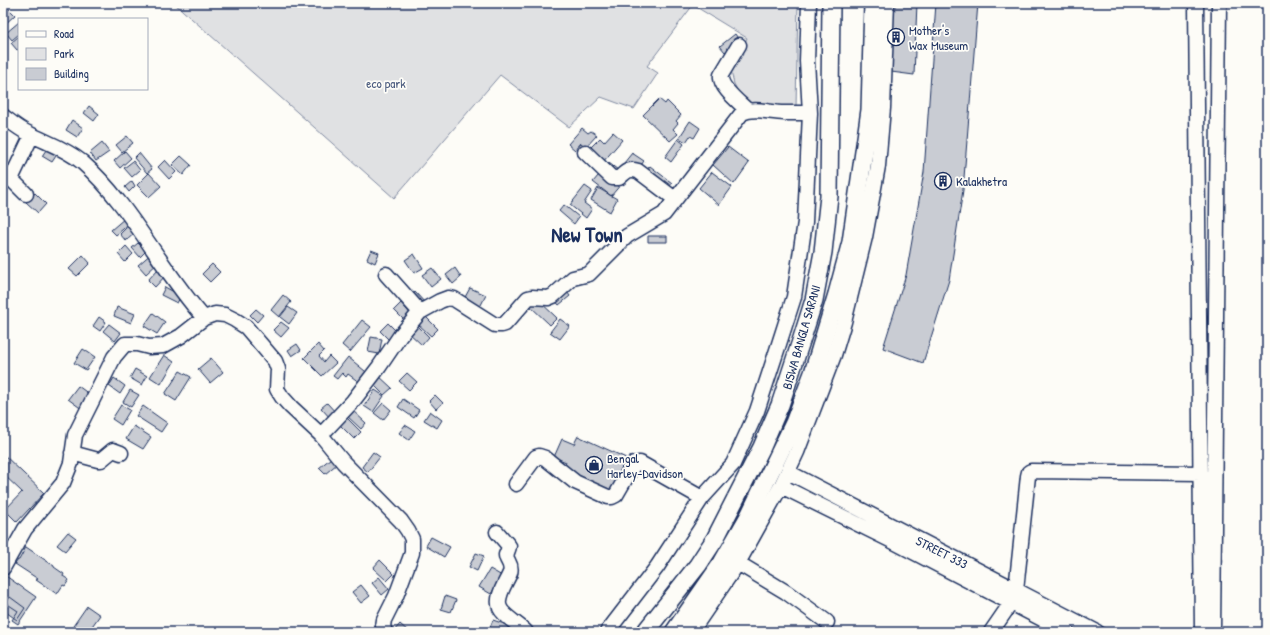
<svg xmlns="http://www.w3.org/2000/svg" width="1270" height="635" font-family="'Patrick Hand',sans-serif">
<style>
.green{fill:#e0e1e3;stroke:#7e88a0}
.building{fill:#c9ccd3;stroke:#1b2f5e}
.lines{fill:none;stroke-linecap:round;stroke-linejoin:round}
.minor-casing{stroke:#1b2f5e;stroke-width:17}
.major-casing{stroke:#1b2f5e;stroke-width:20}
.minor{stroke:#fdfcf7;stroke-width:14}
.major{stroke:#fdfcf7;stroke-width:17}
.labels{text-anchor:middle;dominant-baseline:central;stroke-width:3.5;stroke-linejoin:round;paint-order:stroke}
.poi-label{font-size:13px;fill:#1b2f5e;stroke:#fdfcf7;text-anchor:start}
.park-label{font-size:13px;fill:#4c5c7f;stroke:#fdfcf7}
.street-label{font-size:13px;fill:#1b2f5e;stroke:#fdfcf7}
.town-label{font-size:21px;font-weight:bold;fill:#1b2f5e;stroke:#fdfcf7}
</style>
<rect width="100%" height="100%" fill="#fdfcf7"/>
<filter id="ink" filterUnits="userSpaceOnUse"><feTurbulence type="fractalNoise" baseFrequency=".025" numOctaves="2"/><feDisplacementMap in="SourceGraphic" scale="8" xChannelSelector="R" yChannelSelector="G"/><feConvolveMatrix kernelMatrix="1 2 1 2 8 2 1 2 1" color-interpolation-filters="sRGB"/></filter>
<g filter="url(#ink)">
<path class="green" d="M174,3H798L796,108L761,109L749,102L739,93L734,84L731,70L747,38L693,5L647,66L658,73L634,109L601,97L569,127L500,75L394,198Z"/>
<path class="building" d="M878,3H917L914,75L876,70Z
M936,3H978L963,190L949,280L923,363L883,348L906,275L924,172Z
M8,8L15,15L3,26V12Z
M19,22V34L12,40L6,33Z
M735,34L740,41L725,52L720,46Z
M19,36V49L17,50L11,43Z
M659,99L665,104L667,101L681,115L676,121L678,123L673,129L678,134L670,141L643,115Z
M89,106L99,114L94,121L84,113Z
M72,120L83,128L77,137L66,130Z
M690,121L700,128L694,138L690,136L686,142L679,138Z
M582,128L588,133L591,131L597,135L586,147L581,143L575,150L568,144Z
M613,132L622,140L602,163L589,149L600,138L604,142Z
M127,136L133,143L122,152L116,145Z
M678,139L684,144L671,162L665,157Z
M102,143L109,152L96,161L90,153Z
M50,144L60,150L52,162L42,156Z
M728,147L749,163L734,184L713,165Z
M125,151L131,158L120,168L114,161Z
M139,153L152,169L147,173L134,158Z
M632,153L644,161L639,168L644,173L650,166L672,183L665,194L624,163Z
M181,156L191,165L183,175L172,165Z
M3,159L8,164L3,170Z
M165,160L176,172L169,179L158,167Z
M133,161L140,170L132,177L124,168Z
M609,163L627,177L611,196L593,182Z
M712,172L732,187L719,205L699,188Z
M149,173L161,186L149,197L137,185Z
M132,181L135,186L129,192L125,187Z
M585,186L592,191L584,203L592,209L586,218L570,205Z
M598,188L617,199L610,212L591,200Z
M35,193L46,204L38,213L26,202Z
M564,205L579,217L574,224L559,211Z
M125,218L130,223L116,235L111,230Z
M131,223L138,230L126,241L120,234Z
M648,236H667V242H648Z
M138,243L146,251L140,257L132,248Z
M126,246L133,254L125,262L118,254Z
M371,250L379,253L375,263L367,259Z
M152,253L159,262L146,274L138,265Z
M414,254L423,268L414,273L405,260Z
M83,255L90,263L77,276L69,269Z
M212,264L220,272L210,282L202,274Z
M159,268L166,275L155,287L148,280Z
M432,268L441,279L431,287L422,275Z
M455,268L461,277L453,284L446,275Z
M165,287L181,296L177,303L161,295Z
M470,288L486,295L480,307L464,299Z
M565,289L570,296L559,305L553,298Z
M415,292L426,304L420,310L409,298Z
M283,295L291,302L279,317L271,310Z
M536,298L557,318L550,325L529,305Z
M401,303L413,317L407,323L394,310Z
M117,307L135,314L131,323L114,316Z
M288,307L297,313L289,324L280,317Z
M256,309L263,315L257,322L250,315Z
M153,313L165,322L157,334L144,326Z
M424,315L438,329L431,336L417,323Z
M99,317L106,322L100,331L93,326Z
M560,319L570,326L560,339L550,332Z
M362,320L371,327L350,352L342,345Z
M281,322L289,328L281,337L273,330Z
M388,323L399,334L391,342L380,331Z
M109,324L121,333L115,341L103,331Z
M416,324L429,337L422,345L408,332Z
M371,337L382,339L379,354L368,352Z
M297,344L301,350L292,356L288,350Z
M318,344L324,351L319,356L324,362L329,356L336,363L322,376L304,358Z
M83,349L95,357L86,370L74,363Z
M164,355L174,362L161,384L150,377Z
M348,357L371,376L363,385L348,374L346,377L342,373L337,379L333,376Z
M211,358L223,372L210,383L198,369Z
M135,369L147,376L142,385L130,378Z
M180,371L191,377L176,401L165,394Z
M407,373L417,382L409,390L399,381Z
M378,375L392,388L384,395L371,382Z
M114,378L125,386L120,394L109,386Z
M78,386L93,397L83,410L68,399Z
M130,390L139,395L131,407L123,402Z
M375,390L384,396L373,412L364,406Z
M435,395L443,403L436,409L429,401Z
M403,399L419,410L414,418L398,407Z
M327,403L337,414L331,419L321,408Z
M383,403L391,410L383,420L374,413Z
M121,405L130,410L121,425L112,419Z
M143,406L167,423L161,432L136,416Z
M351,409L366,423L361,429L346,415Z
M430,411L442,420L437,428L424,420Z
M345,416L361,432L354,439L338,423Z
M405,425L415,431L409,440L399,433Z
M134,426L151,437L143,449L126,439Z
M578,436L626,458L611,491L563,468L566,462L554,457L562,439L574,444Z
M373,452L380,457L368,472L362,467Z
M3,454L44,493L17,522L5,510L22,492L3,474Z
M331,458L337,464L325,474L319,468Z
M68,532L76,538L65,551L57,545Z
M431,537L450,547L444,557L426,546Z
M26,547L54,566V567L64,574L63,576L69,580L65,586L63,585L57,594L36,580L38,579L15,564L18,560H19Z
M476,553L484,556L477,571L469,567Z
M380,560L394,574L387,581L373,568Z
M490,569L502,576L491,594L479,587Z
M3,574L36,597L18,624L12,620L18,611L3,601Z
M379,577L389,589L382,595L372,583Z
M361,585L370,596L361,603L352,592Z
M445,596L456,600L451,612L441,609Z
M10,597L25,608L17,620L3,610V607Z
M87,606L100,615L88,632H69Z
M493,620L524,631V632H488Z
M400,624L409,632H393Z"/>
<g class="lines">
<g class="minor-casing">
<path id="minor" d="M1196,3L1202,632
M739,45L721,75C719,87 739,102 747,110
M3,116C11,122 19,129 28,133C47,143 65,148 82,162C132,206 160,269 204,318L215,314L225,315L235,320L246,327L275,361L278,369L277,389L282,397L291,407L321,435L343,462L401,521L408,531L412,539V553L396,596L384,620L383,626L385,632
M585,152L612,178H619C626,172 628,168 638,171L675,199
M26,194L11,179L32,135
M386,274L420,312
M321,435L353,401L379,367L400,336L420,312L440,301L448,298L454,299L495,325H502L505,324L528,298L532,297L548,298L553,296L573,278L589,274L627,236L664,214L742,113C755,107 770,113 784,113C793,113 802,113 810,113
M72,453L98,460H101L113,450L121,453
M788,472L1097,632
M516,484L536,457L539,456L545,458L575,482L608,497H612L616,495L634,464L640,463L702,498
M781,486L894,542L1067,632
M497,532L509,546C509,549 507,552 506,555C506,561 513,564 510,573C506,583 495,597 500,608C504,617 519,624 526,632
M738,563L786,592L827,622
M3,568L25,529L63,483L71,463L75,435L114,357L125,344H137L149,347L163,346L181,336L204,318
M1016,590L1028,476L1029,472L1031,471L1201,473
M607,632L657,567L702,498L733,464L757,411L778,347L794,297L805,222L810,113L807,61L809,3
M691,632L738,563L781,486L797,452L834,355L844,322L865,237L878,166L883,108L887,3
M991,632L1011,603
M1213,632L1219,3"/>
</g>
<g class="major-casing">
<path id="major" d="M645,632L698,565L715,539L762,447L780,405L803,335L814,300L823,252L829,196L831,3
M674,632L722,563L749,516L794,423L813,373L837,294L851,242L870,110L873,3"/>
</g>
<use href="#minor" class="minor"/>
<use href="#major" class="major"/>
</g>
</g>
<defs>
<g id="building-ring" transform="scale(0.9)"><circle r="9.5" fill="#fdfcf7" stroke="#1b2f5e" stroke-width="1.5"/><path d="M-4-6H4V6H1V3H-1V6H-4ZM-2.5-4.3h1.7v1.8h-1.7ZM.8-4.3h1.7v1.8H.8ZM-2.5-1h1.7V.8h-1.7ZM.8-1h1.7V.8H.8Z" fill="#1b2f5e"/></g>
<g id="shop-ring" transform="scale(0.9)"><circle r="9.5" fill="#fdfcf7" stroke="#1b2f5e" stroke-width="1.5"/><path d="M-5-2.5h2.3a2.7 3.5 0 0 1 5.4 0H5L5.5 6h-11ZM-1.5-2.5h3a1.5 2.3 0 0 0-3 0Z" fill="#1b2f5e"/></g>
</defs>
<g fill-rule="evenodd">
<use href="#building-ring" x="896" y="37"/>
<use href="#building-ring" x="943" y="181"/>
<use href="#shop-ring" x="594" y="465"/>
</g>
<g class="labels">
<g class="poi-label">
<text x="909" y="30">Mother's<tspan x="909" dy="15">Wax Museum</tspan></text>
<text x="956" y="181">Kalakhetra</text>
<text x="607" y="458">Bengal<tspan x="607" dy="15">Harley-Davidson</tspan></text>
</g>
<g class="park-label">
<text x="386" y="83">eco park</text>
</g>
<g class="street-label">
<text transform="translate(801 337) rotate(-74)">BISWA BANGLA SARANI</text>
<text transform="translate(942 552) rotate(27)">STREET 333</text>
</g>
<g class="town-label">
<text x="587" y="234">New Town</text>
</g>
</g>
<rect width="1270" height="635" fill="none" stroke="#fdfcf7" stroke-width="16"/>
<rect x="8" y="8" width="1254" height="619" fill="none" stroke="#1b2f5e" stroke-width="1.5" filter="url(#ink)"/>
<rect x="18" y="18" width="130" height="72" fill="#fdfcf7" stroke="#a3aaba"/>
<rect x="26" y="31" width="20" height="6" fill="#fdfcf7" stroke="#a3aaba"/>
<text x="54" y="38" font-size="12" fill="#1b2f5e">Road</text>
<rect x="26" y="48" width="20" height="12" fill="#e0e1e3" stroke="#a3aaba"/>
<text x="54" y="58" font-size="12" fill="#1b2f5e">Park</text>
<rect x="26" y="68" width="20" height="12" fill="#c9ccd3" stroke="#a3aaba"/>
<text x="54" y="78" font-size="12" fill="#1b2f5e">Building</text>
</svg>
